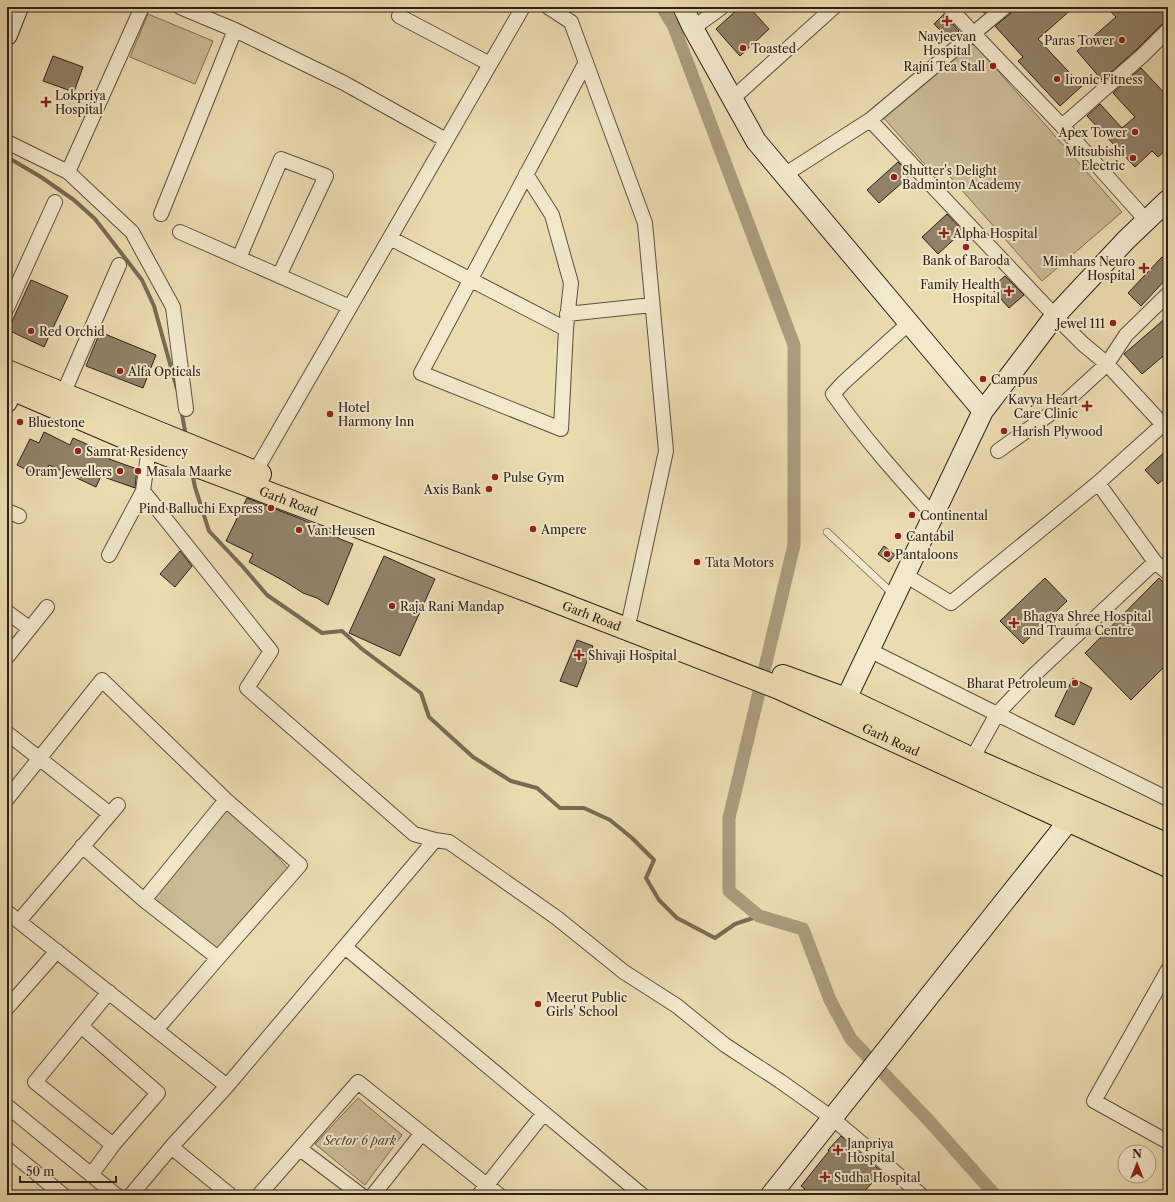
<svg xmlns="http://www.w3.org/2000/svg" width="1175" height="1202" font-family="'Libre Caslon Text',serif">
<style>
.green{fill:#cbbc96;stroke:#7c6e58}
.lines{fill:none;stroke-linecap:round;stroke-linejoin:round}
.stream{stroke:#786b55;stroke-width:4}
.canal{stroke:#aa9c7d;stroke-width:13}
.building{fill:#908268;stroke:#2d211a}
.lane-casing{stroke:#5c5040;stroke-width:8}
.street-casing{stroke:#5c5040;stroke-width:16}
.secondary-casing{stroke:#2d211a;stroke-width:22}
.primary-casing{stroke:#2d211a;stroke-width:24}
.lane{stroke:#f2e8cc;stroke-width:7}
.street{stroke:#f2e8cc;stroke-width:14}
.secondary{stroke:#f2e8cc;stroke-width:20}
.primary{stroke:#ebdcb0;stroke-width:22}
.poi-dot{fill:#8f2418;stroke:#f2e8cc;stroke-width:1.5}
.labels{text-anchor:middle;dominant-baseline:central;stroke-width:4;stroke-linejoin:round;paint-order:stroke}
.poi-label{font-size:12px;fill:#2d211a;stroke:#f2e8cc;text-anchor:start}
.street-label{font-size:12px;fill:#2d211a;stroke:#f2e8cc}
.park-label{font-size:12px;font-style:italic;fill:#544839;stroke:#f2e8cc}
</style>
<rect width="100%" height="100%" fill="#ebdcb0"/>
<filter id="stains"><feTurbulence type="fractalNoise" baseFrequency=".005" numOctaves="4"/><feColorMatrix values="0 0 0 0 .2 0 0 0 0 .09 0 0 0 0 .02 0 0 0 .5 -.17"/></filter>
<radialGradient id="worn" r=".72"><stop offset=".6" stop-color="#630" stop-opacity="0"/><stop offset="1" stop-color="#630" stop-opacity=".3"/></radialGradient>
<path class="green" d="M148,14L213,41L195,84L130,57Z
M970,39L1122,212L1042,281L944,170L936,177L882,116Z
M226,800L293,874L218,958L144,900Z
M358,1098L402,1135L365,1185L315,1144Z"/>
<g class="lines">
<path class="stream" d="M7,157L41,177L74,200L95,219L142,280L154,306L177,389
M181,409L186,436
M192,472L195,487L209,531L243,567L267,595L322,633L342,631L362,649L421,693L429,717L473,757L511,781L537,788L560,808H584L610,820L632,838L654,860L646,878L659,900L677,918L715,938L735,924L759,916"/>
<path class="canal" d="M662,7L674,27L794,345V545L729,818V891L759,916L803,929L830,1000L851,1039L931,1123L995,1195"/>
</g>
<path class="building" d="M740,7H749L769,29L740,56L716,29Z
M979,7H992L984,13Z
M1013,7H1074L1038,39L1082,86L1060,106L1018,61L1023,57L995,26L1010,14L1013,10Z
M1106,7H1160L1168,16V22L1162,24L1136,50L1102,80L1077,51L1116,17Z
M944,14L959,31L950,40L934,24Z
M53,56L83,67L74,92L43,81Z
M1141,68L1168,97V148L1158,157L1152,151L1135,167L1087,116L1100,104L1122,128L1135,117L1113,93Z
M898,162L911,175L879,203L867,190Z
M947,214L963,231L938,254L922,237Z
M1162,257L1168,263V277L1141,306L1128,293Z
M1005,276L1024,295L1009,308L991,288Z
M31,280L68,296L44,347L8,330Z
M1168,316V352L1142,374L1124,354Z
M100,332L156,355L143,388L86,366Z
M44,432L70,445L73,438L111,455L109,459L137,469L135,488L101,476L96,487L49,465L43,478L17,465L30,439L39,443Z
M1168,449V475L1158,484L1145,470Z
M247,498L301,519L327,530L340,539L353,544L328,605L317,598L303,593L284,581L249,562L253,554L226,541Z
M884,546L895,555L889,562L878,554Z
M180,551L192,566L175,587L160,574Z
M384,556L435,579L400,656L349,633Z
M1045,578L1067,601L1023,644L1000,621Z
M1159,578L1168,587V663L1131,700L1085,653Z
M577,640L593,646L577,687L560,681Z
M1073,678L1092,688L1074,725L1055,716Z
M841,1136L882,1172L861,1195H800L805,1189L801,1186L829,1151L828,1150Z"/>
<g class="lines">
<g class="lane-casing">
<path id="lane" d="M827,532L893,594"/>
</g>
<g class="street-casing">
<path id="street" d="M180,7L235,30L344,83L446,140
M548,7L571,22L645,223L666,451L630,617
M949,7L973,33L1062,126L1146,220
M399,16L490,64
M693,28L722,7
M732,99L834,7
M870,120L1055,316L1083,344L1107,364L1168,430
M1062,126L1142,56L1168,30
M7,142L68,172L132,232L173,307L186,409
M68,172L142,7
M526,174L552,215L571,283L566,329
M784,175L870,120L1005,7
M161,214L235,30
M180,232L350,307
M390,238L566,329L561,429L421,373C476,269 531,166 586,62
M239,258L281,159L326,176L279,276
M7,308L55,202
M567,314L652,305
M909,323L843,383L833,394C863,437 898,476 933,515
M63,394L119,265
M148,441L149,448L143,491L271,651L247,688L414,834L435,840L449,842L557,918L624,972L677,1006L725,1045L780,1081L832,1118L871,1151L921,1195
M998,451L1061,406L1107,364L1126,335L1168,294
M255,472L523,7
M1098,483L1155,562L1168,573
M7,511L19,516
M109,555L143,491
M1155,562L1034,675L997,714L1168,799
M905,575L951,603L1098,483L1168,420
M7,612L29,628
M869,650L997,714L972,759
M7,657L47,607
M7,733L110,814
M7,799L102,680L226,800L300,865L218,958L156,1030
M82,846L144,900
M7,912L227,1086
M19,921L118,805
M345,947L642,1195
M218,958L144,900L226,800
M1168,970L1094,1101L1168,1142
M7,1008L57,951
M81,1026L158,1093L113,1145
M7,1106L116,1195
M173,1145L175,1150L230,1195
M7,1149L63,1195
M300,1149L361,1195
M91,1175L113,1145L35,1082L109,992
M131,1195L173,1145L227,1086L435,840
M259,1195L358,1082L499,1195
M373,1195L422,1133
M479,1195L544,1113"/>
</g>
<g class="secondary-casing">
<path id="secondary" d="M683,7L693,28L756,141L983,411
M7,35L18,7
M7,402L17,376
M840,714L846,699L983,411L1055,316L1126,240L1168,200
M771,1195L1078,809"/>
</g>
<g class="primary-casing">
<g id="primary">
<path d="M7,371L260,474"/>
<path id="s1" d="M7,387L149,448L534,593L779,688L1168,866"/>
<path d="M783,676L846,699L972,759L1168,845"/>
</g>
</g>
<use href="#lane" class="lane"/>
<use href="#street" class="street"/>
<use href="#secondary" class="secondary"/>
<use href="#primary" class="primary"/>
</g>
<g class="poi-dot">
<path d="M945 15h4v4h4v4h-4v4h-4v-4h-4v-4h4z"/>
<circle cx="1122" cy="40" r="4"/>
<circle cx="743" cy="48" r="4"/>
<circle cx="993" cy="66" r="4"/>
<circle cx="1057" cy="79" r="4"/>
<path d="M44 96h4v4h4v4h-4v4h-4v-4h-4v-4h4z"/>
<circle cx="1135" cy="132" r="4"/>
<circle cx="1133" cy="158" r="4"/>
<circle cx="894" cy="177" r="4"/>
<path d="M942 227h4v4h4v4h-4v4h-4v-4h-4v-4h4z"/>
<circle cx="966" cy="247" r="4"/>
<path d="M1142 262h4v4h4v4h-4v4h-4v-4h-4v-4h4z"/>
<path d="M1007 285h4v4h4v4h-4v4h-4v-4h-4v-4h4z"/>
<circle cx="1113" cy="323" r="4"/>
<circle cx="31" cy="331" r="4"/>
<circle cx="120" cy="371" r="4"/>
<circle cx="983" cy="379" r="4"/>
<path d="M1085 400h4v4h4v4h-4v4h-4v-4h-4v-4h4z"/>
<circle cx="330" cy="414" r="4"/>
<circle cx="20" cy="422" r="4"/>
<circle cx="1004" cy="431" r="4"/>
<circle cx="78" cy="451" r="4"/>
<circle cx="120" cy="471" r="4"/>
<circle cx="138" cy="471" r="4"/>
<circle cx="495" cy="477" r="4"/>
<circle cx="489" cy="489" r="4"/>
<circle cx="271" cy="508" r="4"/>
<circle cx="912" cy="515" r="4"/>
<circle cx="533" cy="529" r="4"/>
<circle cx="299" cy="530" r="4"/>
<circle cx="898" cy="536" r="4"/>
<circle cx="887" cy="554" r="4"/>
<circle cx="697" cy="562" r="4"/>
<circle cx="392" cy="606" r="4"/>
<path d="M1012 617h4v4h4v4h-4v4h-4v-4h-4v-4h4z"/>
<path d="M577 649h4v4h4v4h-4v4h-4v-4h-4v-4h4z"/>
<circle cx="1075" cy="683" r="4"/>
<circle cx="538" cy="1004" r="4"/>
<path d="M836 1144h4v4h4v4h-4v4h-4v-4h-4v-4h4z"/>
<path d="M823 1171h4v4h4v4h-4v4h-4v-4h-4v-4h4z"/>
</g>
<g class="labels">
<g class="poi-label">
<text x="947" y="36" text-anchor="middle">Navjeevan<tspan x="947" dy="14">Hospital</tspan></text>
<text x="1114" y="40" text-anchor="end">Paras Tower</text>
<text x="751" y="48">Toasted</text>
<text x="985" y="66" text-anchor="end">Rajni Tea Stall</text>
<text x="1065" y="79">Ironic Fitness</text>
<text x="55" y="95">Lokpriya<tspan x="55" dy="14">Hospital</tspan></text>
<text x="1127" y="132" text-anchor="end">Apex Tower</text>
<text x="1125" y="151" text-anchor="end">Mitsubishi<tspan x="1125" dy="14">Electric</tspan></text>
<text x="902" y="170">Shutter's Delight<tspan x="902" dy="14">Badminton Academy</tspan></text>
<text x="953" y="233">Alpha Hospital</text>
<text x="966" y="260" text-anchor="middle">Bank of Baroda</text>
<text x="1135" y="261" text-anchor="end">Mimhans Neuro<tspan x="1135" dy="14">Hospital</tspan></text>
<text x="1000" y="284" text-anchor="end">Family Health<tspan x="1000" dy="14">Hospital</tspan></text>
<text x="1105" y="323" text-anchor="end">Jewel 111</text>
<text x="39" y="331">Red Orchid</text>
<text x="128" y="371">Alfa Opticals</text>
<text x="991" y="379">Campus</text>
<text x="1078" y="399" text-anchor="end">Kavya Heart<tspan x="1078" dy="14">Care Clinic</tspan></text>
<text x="338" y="407">Hotel<tspan x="338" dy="14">Harmony Inn</tspan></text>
<text x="28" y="422">Bluestone</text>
<text x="1012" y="431">Harish Plywood</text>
<text x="86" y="451">Samrat Residency</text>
<text x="112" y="471" text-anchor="end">Oram Jewellers</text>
<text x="146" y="471">Masala Maarke</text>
<text x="503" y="477">Pulse Gym</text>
<text x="481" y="489" text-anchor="end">Axis Bank</text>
<text x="263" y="508" text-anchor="end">Pind Balluchi Express</text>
<text x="920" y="515">Continental</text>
<text x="541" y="529">Ampere</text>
<text x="307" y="530">Van Heusen</text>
<text x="906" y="536">Cantabil</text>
<text x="895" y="554">Pantaloons</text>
<text x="705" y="562">Tata Motors</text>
<text x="400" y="606">Raja Rani Mandap</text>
<text x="1023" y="616">Bhagya Shree Hospital<tspan x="1023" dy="14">and Trauma Centre</tspan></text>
<text x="588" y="655">Shivaji Hospital</text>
<text x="1067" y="683" text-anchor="end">Bharat Petroleum</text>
<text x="546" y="997">Meerut Public<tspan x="546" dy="14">Girls' School</tspan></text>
<text x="847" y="1143">Janpriya<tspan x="847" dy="14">Hospital</tspan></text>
<text x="834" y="1177">Sudha Hospital</text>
</g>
<g class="street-label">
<text stroke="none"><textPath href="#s1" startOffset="304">Garh Road</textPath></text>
<text stroke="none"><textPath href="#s1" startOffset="628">Garh Road</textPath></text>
<text stroke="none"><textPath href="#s1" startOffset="952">Garh Road</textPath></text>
</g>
<g class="park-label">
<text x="360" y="1140">Sector 6 park</text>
</g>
</g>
<rect width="1175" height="1202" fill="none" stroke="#ebdcb0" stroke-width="24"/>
<rect x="8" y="8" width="1159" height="1186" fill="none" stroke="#2d211a" stroke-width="2"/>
<rect x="12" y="12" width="1151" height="1178" fill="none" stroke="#2d211a"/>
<g transform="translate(1137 1164)"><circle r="19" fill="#f2e8cc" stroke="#a39885"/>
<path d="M0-3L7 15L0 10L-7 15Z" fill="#8f2418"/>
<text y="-6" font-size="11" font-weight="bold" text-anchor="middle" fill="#2d211a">N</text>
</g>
<path d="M20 1176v6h96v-6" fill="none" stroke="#2d211a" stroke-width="2"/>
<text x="26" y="1176" font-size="12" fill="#2d211a" stroke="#f2e8cc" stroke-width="3" paint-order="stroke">50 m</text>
<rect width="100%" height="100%" filter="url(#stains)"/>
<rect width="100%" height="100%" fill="url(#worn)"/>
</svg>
